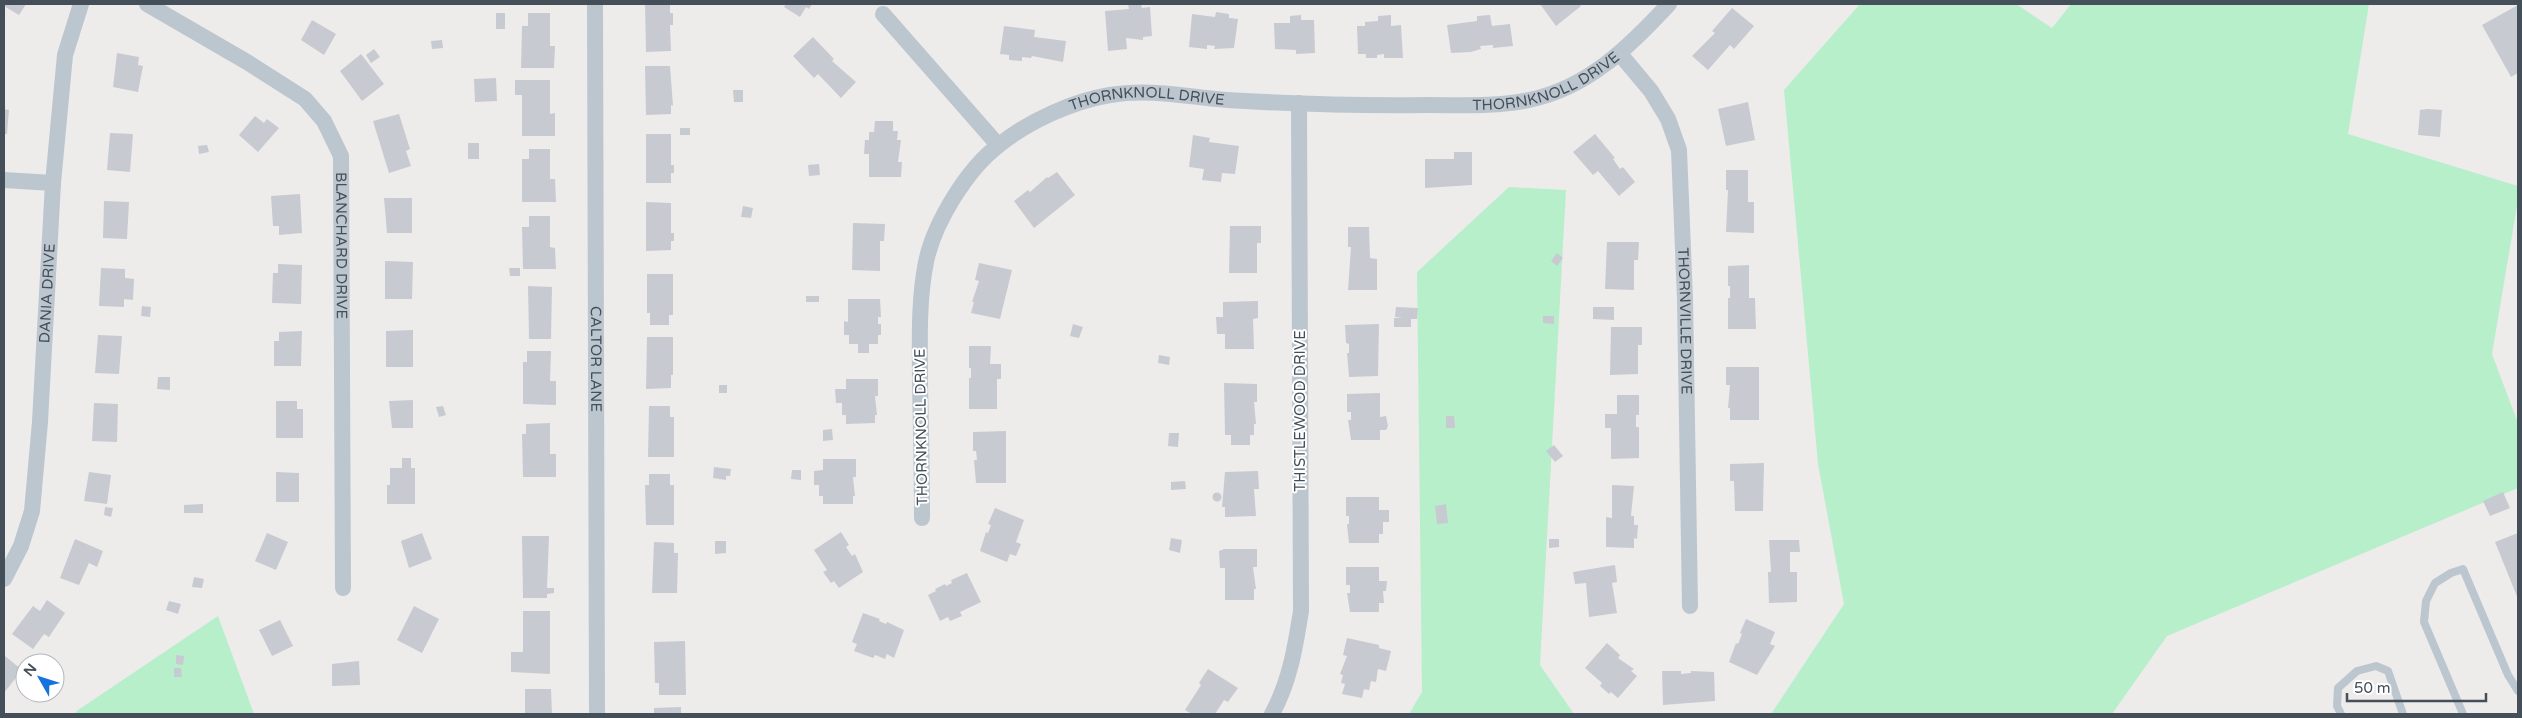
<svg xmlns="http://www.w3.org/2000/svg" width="2522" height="718" font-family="'Varela Round',sans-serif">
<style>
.green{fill:#b7efcb}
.building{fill:#c8cad1}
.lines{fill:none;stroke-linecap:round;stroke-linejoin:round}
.lane{stroke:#bcc6cf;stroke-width:8}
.street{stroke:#bcc6cf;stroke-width:16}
.labels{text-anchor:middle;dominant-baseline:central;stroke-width:4;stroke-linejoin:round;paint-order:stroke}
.street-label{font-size:15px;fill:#444f59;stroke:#fff}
</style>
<rect width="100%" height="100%" fill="#eeebeb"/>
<path class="green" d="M1860,4H2016L2052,28L2071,4H2369L2348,134L2518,186V200L2492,354L2518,423V488L2167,636L2112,714H1771L1844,604L1818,464L1784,90Z
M1509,187L1566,190L1540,665L1574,714H1409L1422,692L1417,272Z
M218,616L254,714H74L78,710Z"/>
<path class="building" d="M4,4H26L19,15L4,6Z
M645,4H670V13H673V25H670L671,51L646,52Z
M786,4H812L809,9L806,7L800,17L784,7Z
M1128,4H1141L1142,8L1150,7L1152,36L1143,37V40L1126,38L1127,49L1108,51L1105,11L1129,9Z
M1540,4H1579L1581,6L1556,26Z
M2518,5V73L2511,77L2482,25Z
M1732,8L1754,26L1734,49L1730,45L1708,70L1692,56L1715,33L1712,31Z
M1216,12L1229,14V18L1238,19L1234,48L1214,49L1215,46L1207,45V49L1189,47L1192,14L1215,17Z
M496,13H505V29H496Z
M528,13H550V46H555L554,68H521L522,26H528Z
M1301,15V20H1314L1315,53L1296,54V50L1275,49L1274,23H1290V16Z
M1391,15V26L1401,25L1403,58H1384V54L1377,55V58H1366V54H1358L1357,26H1365V22L1378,21V16Z
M1490,15L1492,26L1510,24L1513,46L1493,48V45L1480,46L1481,49L1471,52L1451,53L1447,25L1477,21V16Z
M312,20L336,34L324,55L301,40Z
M1004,26L1035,30L1034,37L1066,41L1063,62L1032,56L1031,58L1022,57V61L1009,60V55L1000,54Z
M813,37L834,59L832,61L856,82L841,98L818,74L814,78L793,56Z
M442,40L443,48L432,49L431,41Z
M374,49L380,57L371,63L366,55Z
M117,53L139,57L138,65L143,66L138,92L113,87Z
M361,54L384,84L362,101L340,71Z
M645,66H670L673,106L671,105V114L646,115Z
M496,78L497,101L475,102L474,79Z
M515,80H550V114L555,113V136H522V95H515Z
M733,90H743V102H734Z
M1748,102L1755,140L1726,146L1718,109Z
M4,109L9,110L7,134H4Z
M2427,109L2442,110L2440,137L2418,135L2420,110Z
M399,114L410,149L406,151L411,166L389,173L373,121Z
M255,116L264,123L267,119L279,128L258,152L239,135Z
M875,121H893V131H898L897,140H901L898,162H902L901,177H869V154H864L865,140H869V132H874Z
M680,128H690V135H680Z
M110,133L133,134L130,172L107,170Z
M646,134H671V165H674V173H671V183H646Z
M1595,134L1615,158L1613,159L1620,169L1623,167L1635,182L1619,196L1598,171L1593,175L1573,152Z
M1193,135L1210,138L1209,142L1239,146L1235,174L1222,173L1221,182L1202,180L1204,169L1189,167Z
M468,143H479V159H468Z
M207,145L209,152L199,154L198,146Z
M529,149H550V179H555L556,202H522V159H529Z
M1454,152H1472V185L1425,188V159H1454Z
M819,164L820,175L809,176L808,165Z
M1726,170H1748V202H1754V233L1726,232L1728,190H1726Z
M1057,172L1075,195L1034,228L1014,201L1028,190L1030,192L1047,177L1048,178Z
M300,194L302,233L279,235V226H273L271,196Z
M384,198H412V233H387Z
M104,201L129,202L127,239L103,238Z
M646,202L671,203V233H674V241H671V250L646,251Z
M743,206L753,208L751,218L741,217Z
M529,216H550V247L555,248L556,269H523L522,227H529Z
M853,223L885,224L884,241H880V271L852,270Z
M1230,226H1261V243H1257V273H1229Z
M1348,227H1369L1370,258L1377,259V290H1348L1351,247H1348Z
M1607,242H1639L1638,260H1634V290L1605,289Z
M1557,253L1563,258L1557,266L1551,261Z
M385,261L413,262L412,299H385Z
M979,263L1012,270L1000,319L971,313L974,302H972L979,281L975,280Z
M278,264L302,265L301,304L272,303L273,273H278Z
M1749,265V298H1755L1756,329H1728V298H1730V286H1728V266Z
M101,268L125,269V278L134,279L133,300L124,299V307L99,306Z
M509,268H520V276H510Z
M647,274H673V315H669V325H650V313H647Z
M528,286L552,287L551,339H529Z
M806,296H819V302H806Z
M848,299H880L881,317H878V324H881V335H878V344H869V353H858V344H849V335H844V321L848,322Z
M1258,301V318L1253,319L1254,349H1225V334H1217L1216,317H1223V302Z
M142,306L151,307L150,317L141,316Z
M1396,307L1418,308L1417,319H1411V327H1394V318H1403L1395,317Z
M1593,307H1614V320L1593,319Z
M1543,316H1554V324L1543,323Z
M1073,324L1083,327L1079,338L1070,336Z
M1379,324L1378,376L1349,377L1347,353H1349V344L1346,343L1345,325Z
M1611,327H1642V345H1638V374L1610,375Z
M413,330V367H386V331Z
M302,331L301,366H274V341H279V332Z
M98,335L122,336L119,374L95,373Z
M647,337H673V375H671V388L646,389Z
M969,346H991L990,364H1001V379H997V409H969V378H971V368H969Z
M527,351H551L550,381H556V405L523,404V362H527Z
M1159,355L1170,357L1169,365L1158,363Z
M1726,367H1759V420H1730V408H1728L1730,385H1726Z
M158,377H170V390L157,389Z
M846,379H878V396H875L877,415H875V423L846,424V415H842V403H836L835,389H846Z
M1224,383L1257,384V402H1254L1256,424H1254V435H1250V445H1231V435H1225Z
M719,385H727V393H719Z
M1380,393V417L1386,416L1388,426L1386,430H1380V440H1351L1348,420H1351V412H1347V394Z
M1617,395H1639V415H1636V427H1639V458L1611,459V428H1605V414H1617Z
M413,400V428H392L389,401Z
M276,401H297V409H303V438H276Z
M94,403L118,404L117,442L92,441Z
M443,406L446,415L439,417L436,407Z
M649,406H670V417H674V457H648Z
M1446,416H1454L1455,428H1446Z
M550,423V454H556V477H523L522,434H526V424Z
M832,429L833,440L823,441V430Z
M1006,431V483H976L974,460H977L976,451H973V432Z
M1169,433H1179L1178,447L1168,446Z
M1554,445L1563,456L1555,462L1546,451Z
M402,458H411V468H415V504H387V485H390V468H402Z
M823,459H856V477H853L855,496H853V504H823V496H819V485H814V471L823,470Z
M1764,463L1763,511H1735L1734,481H1730V464Z
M714,467L731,469L730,476H726V480L713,478Z
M792,470H801V480L791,479Z
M1258,471L1259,489H1254L1256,516L1225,517V507H1222L1225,472Z
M89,472L111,475L107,504L84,501Z
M276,472L299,473V502H276Z
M649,474H670V485H674V525H646L645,485H649Z
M1185,481L1186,489L1171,490V482Z
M1612,485L1634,486L1631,516H1634V525H1638L1637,539L1634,538V548L1606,547V517L1612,518Z
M2503,492L2510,508L2490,516L2483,501Z
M1212.5 497a4.5 4.5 0 1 1 9 0a4.5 4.5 0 1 1-9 0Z
M1346,497H1379V510H1389V522H1383V534H1379V543H1349L1347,524H1349V516H1346Z
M203,504V513H184V505Z
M1446,504L1448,523L1437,524L1435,506Z
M105,507L113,508L111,517L104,515Z
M995,508L1024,520L1016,542L1021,544L1016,556L1010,554L1007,562L980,551L986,532L988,533L991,525L988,524Z
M841,532L849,545L846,547L852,556L855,554L863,572L839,588L834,581L831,583L823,572L827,570L814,550Z
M267,533L288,542L276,570L255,561Z
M422,533L432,559L409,568L401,541Z
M2518,533V599L2495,542Z
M522,536H549L547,588H554V593L547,594V598H523Z
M1171,538L1182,540L1180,553L1169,550Z
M75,539L103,551L97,567L89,563L79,585L60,578Z
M1549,539H1559V547L1549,548Z
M1769,540H1799L1800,552H1790V572H1797V602L1769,603L1768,572H1771Z
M715,541H726V553L715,554Z
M654,542L674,543V553H678L677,593H652Z
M1224,549H1257V567H1253L1256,589H1254V600H1225V568H1220L1219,551Z
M1615,565L1617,582L1612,583L1617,613L1589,617L1586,583L1575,584L1573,572Z
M1346,567H1379V581H1387L1386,591H1383L1384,603H1379V612H1350L1347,593H1350V585H1346Z
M967,573L981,602L960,612L962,616L950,621L948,617L940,621L928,595L936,591L935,589L945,584L946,586L952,583L951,580Z
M194,577L204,579L202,588L192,587Z
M47,600L65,613L49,637L44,634L33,649L12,634L33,606L40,611Z
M169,601L181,604L178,614L166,610Z
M414,606L439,619L422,653L397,640Z
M523,611H550V674L511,672V652H523Z
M863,613L880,619L879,621L886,624L887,622L904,630L894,658L887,654L885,659L875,655L873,658L854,651L857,644L852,642Z
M1746,619L1775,632L1770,644L1775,646L1757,675L1729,662L1736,643L1738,644L1742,634L1740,633Z
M280,620L293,646L272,656L259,630Z
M1347,638L1379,645V648L1391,651L1386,671L1378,669L1376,682L1371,681L1369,690L1364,689L1362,698L1342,694L1345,684L1341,683L1343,675L1340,674L1347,656L1343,655Z
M685,641L686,695H659V683H655L654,642Z
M1607,643L1620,655L1618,658L1634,669L1631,671L1637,676L1618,698L1611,692L1609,694L1600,686L1602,683L1585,668Z
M176,655L184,656L183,665L176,664Z
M5,656L22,670L4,693V658Z
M359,661L360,685L332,686V664Z
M174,668H181L182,677H174Z
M1208,669L1238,688L1228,702L1224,700L1215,714H1192L1185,710L1201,685L1199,683Z
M1662,671H1681V674L1691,673V671L1714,672L1715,701L1663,705Z
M525,689H551L552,714H525Z
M681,707V714H654V708Z"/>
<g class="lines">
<path class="lane" d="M2341,714L2337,706L2338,688L2357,671L2376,666L2388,671L2403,714
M2463,714L2424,622L2426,601L2435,583L2451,573L2463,569L2508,675L2518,691"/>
<g class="street">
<path id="s1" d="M147,4L247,62L305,99L324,121L341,156L343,588"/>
<path id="s2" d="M595,4L597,714"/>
<path d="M883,14L998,145"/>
<path id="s3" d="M1620,54L1651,91L1668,119L1679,150L1685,299L1690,606"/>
<path d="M4,180L53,183"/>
<path id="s4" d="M922,518C922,474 921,429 920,384C920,344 918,302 926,262C934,223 967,169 999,145C1029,121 1073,101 1110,95C1150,88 1188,97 1227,100C1294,104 1361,106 1428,105C1462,105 1496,107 1529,100C1588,88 1630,46 1669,4"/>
<path id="s5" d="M4,579L21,546L32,511L40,422L53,183L65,55L81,4"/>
<path d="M1272,714C1290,681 1295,648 1301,611L1299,103"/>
</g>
</g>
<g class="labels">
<g class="street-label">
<text stroke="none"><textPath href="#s4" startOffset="961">THORNKNOLL DRIVE</textPath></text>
<text stroke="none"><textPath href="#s4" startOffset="556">THORNKNOLL DRIVE</textPath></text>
<text stroke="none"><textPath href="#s1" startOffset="342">BLANCHARD DRIVE</textPath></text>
<text stroke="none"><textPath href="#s5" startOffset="292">DANIA DRIVE</textPath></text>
<text stroke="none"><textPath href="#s3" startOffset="285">THORNVILLE DRIVE</textPath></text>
<text stroke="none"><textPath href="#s2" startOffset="355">CALTOR LANE</textPath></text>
<text transform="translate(1300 411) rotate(-90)">THISTLEWOOD DRIVE</text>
<text transform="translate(921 427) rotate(-91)">THORNKNOLL DRIVE</text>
</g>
</g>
<rect width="2522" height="718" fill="none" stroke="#444f59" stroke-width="10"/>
<g transform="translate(40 678) rotate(309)"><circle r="24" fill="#ffffff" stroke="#b4b9bd"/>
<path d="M0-4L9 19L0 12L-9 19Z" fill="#1572de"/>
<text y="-8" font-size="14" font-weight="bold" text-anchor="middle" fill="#444f59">N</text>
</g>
<path d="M2347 693v8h139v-8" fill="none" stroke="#444f59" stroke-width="2.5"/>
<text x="2354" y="693" font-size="15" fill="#444f59" stroke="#ffffff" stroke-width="4" paint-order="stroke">50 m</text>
</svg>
